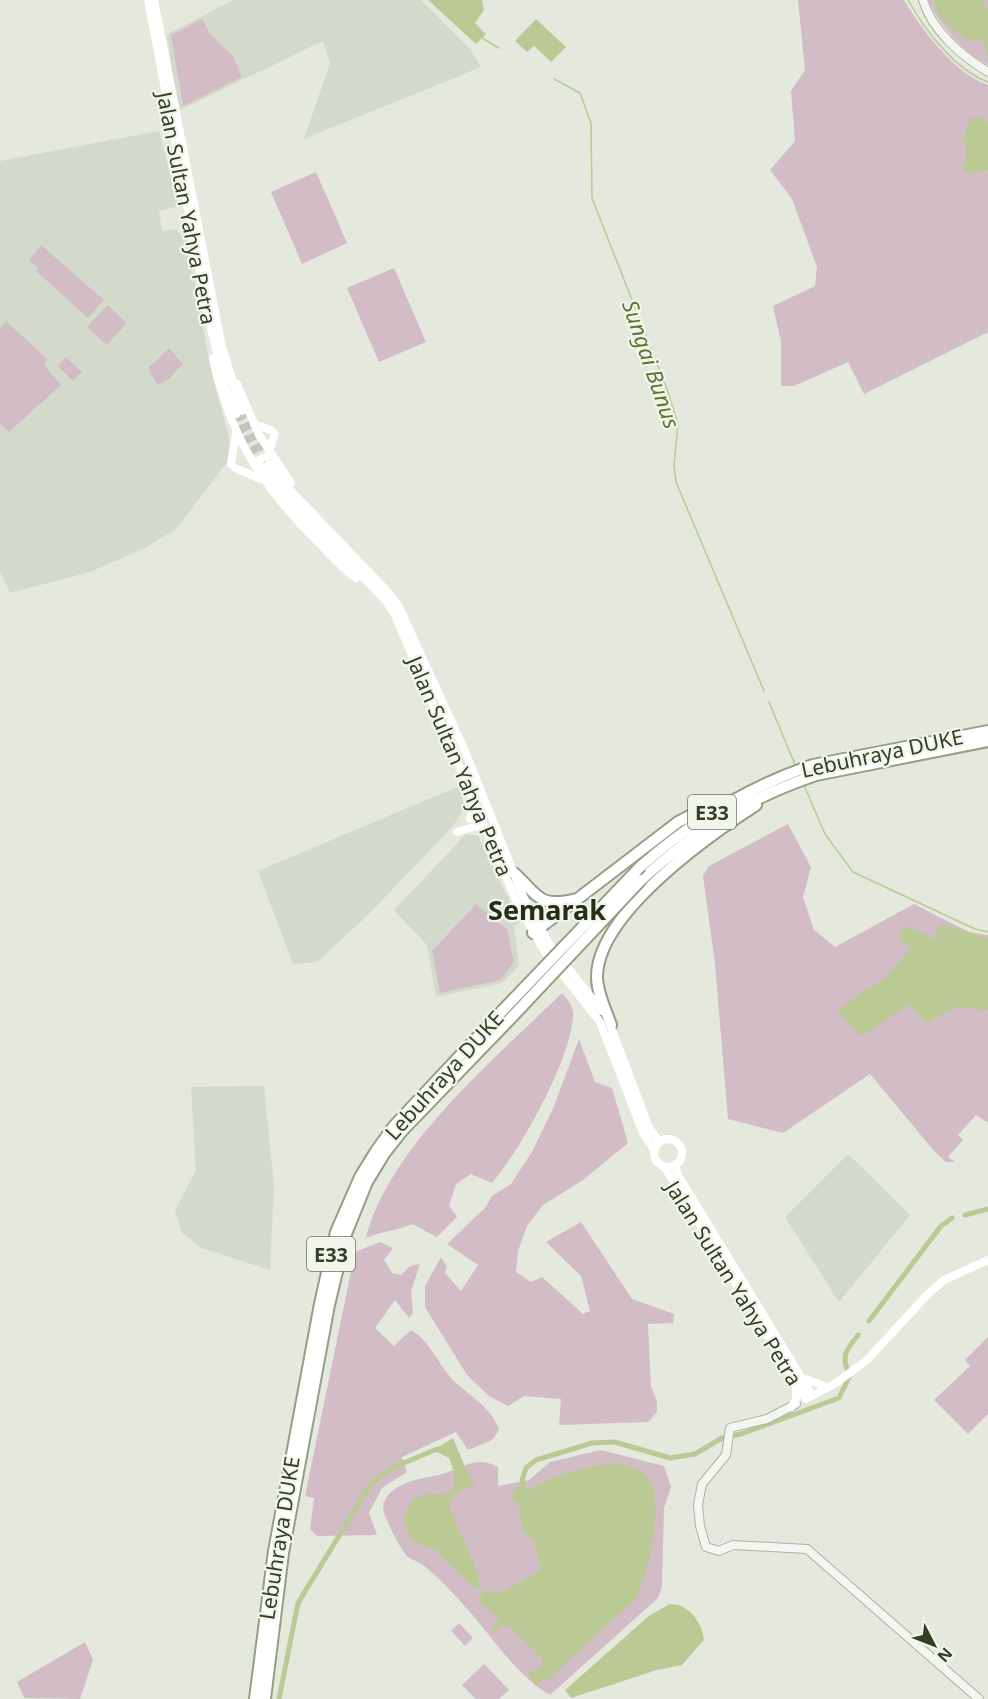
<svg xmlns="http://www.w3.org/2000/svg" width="988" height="1699" font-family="'Noto Sans',sans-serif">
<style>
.built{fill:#d3dacb}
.green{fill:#d2bdc7}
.water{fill:#bbca95}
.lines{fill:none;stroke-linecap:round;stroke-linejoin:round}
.stream{stroke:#bbca95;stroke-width:1.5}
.canal{stroke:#bbca95;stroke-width:5}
.secondary-tunnel{stroke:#c1c6b8;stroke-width:8;stroke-dasharray:8 4;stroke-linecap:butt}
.tertiary-casing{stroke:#acb2a2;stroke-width:10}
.motorway-casing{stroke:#949f84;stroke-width:14}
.tertiary{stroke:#f3f6f0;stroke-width:8}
.secondary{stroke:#fff;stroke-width:8}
.motorway{stroke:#fff;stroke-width:10}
.motorway-bridge-casing{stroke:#949f84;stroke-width:14;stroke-linecap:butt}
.motorway-bridge{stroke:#fff;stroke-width:10}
.labels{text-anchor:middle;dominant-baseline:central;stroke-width:4.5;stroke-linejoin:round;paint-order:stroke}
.shield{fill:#f2f5ec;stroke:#6d7661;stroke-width:1.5}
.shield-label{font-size:20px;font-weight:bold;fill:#343f26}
.street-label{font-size:21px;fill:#343f26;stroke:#f2f5ec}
.water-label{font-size:22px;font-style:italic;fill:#5d752e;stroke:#f2f5ec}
.district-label{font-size:27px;font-weight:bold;fill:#252f18;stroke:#f2f5ec}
</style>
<rect width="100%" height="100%" fill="#e4e8dd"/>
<path class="built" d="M234,0H421L469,48L481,67L304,139L330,63L323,41L178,111L167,34Z
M159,131L179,206L159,211L162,231L175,229L187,241L212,375L230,441L228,461L176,529L145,548L90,572L10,593L0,571V161Z
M462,785L463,810L453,826L370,913L317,962L293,964L258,871Z
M466,834L478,836L520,922L514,926L519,966L502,983L436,997L427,945L394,910Z
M264,1086L274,1187L270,1270L202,1248L182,1233L175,1210L196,1171L191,1087Z
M848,1154L910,1215L839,1302L785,1217Z"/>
<path class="green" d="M798,0H904C921,29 955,74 988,85V332L864,394L848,362L794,386H781V342L773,306L815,286L817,267L792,199L770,170L795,141L791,91L805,70Z
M928,0H988V65C964,53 939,25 928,0Z
M202,19L211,35L233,56L242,77L183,106L171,35Z
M316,172L347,243L302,264L271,192Z
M41,245L104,300L88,318L36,271L38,268L29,260Z
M394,268L426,342L379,362L347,288Z
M108,305L127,323L107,345L87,327Z
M6,321L47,359L44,365L61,385L9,432L0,423V328Z
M169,348L183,364L168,380L158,385L149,371V367Z
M66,357L82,372L73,381L58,366Z
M788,824L811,867L803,897L814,930L835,947L914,904L969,932L988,935V1123L976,1115L958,1135L963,1140L948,1157L955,1162H946L934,1151L870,1074L783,1133L728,1119L715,964L703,876L709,866Z
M476,904L507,929L514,962L501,980L440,993L432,951Z
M562,993C568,1000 574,1006 573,1017C570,1061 521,1149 492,1183L471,1174L456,1184L449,1206L457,1217L437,1237L412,1224C397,1231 382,1231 366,1238C389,1146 496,1058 562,993Z
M579,1039L595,1082L612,1088L628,1143L583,1180L543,1205L527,1226L518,1251L516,1272L531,1282L542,1277L583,1314L590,1311L581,1276L546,1242L581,1222L632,1299L674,1314L673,1323L648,1324L651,1386L657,1402V1412L648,1422L559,1425L561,1399L524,1396L508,1406L489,1396L467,1375L425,1307V1286L441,1257L447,1266L445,1273L461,1291L478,1265L447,1244L485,1208L492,1196L511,1184L533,1150L554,1106Z
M380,1242L393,1248L384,1260L392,1273L401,1275L410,1266L420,1264L411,1291L413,1313L409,1318L395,1300L375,1328L394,1346L411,1330C430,1341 438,1364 453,1380C469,1396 492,1407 499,1430L492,1440L468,1450L456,1432L402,1457L407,1472L382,1488L369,1513L377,1535L317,1536L310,1529L314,1498L305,1496L355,1252Z
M988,1337V1414L968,1434L934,1400L970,1366L965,1360Z
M601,1450L664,1466L671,1487L664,1508L662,1587L658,1598L550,1695C514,1674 490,1633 462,1603C450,1590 437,1576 423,1565C418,1561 411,1560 407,1556C401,1550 383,1516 383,1507C386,1485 417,1479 434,1476C458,1472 474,1453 498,1467V1486L529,1480L550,1462Z
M459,1623L473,1638L465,1646L451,1631Z
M85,1642L93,1660L80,1699L24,1698L17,1682Z
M484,1664L509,1690L499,1699H476L462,1685Z"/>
<path class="water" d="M428,0H482L484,10L475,23L486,34L476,44Z
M934,0H981L985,3L983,5L988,9V61L984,42L979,39L969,41C955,30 936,20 934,0Z
M536,19L566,47L551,62L534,46L527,52L515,41Z
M981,117L988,123V170L971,174L963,170L967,153L963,141L971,118Z
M940,924L988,938V1010L956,1007L927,1023L909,1005L861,1036L837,1011L866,989L883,981L911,948L900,941L899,932L907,926L934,939Z
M453,1438L470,1479L476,1483L453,1496L449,1506L478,1574L480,1587L477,1590L435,1550L413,1541L406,1528L403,1517L414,1498L430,1494L445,1495L454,1487V1472L449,1458L433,1450Z
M620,1463C631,1467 646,1470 651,1482C663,1508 648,1572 637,1597L548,1680H542L536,1686L528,1673L543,1666V1659L509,1626L502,1625L493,1633L490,1630L499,1619L480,1602L481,1594L484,1591L503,1592L541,1570L534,1542L523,1531L519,1506L511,1496L516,1487L526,1486L528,1491C554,1473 588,1466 620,1463Z
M670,1604C689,1604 702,1622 704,1640L682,1665L657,1670L571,1698L565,1690L650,1615Z"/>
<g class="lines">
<path class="stream" d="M908,0C924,29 955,70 988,82
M482,38L499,48
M554,79L580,93L591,123L592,198L668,392L678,424L674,465L676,482L764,691
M769,702L796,767
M804,785L825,834L853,872L975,929L988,932"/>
<path class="canal" d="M965,1215L988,1209
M869,1321L941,1226L952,1218
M524,1491L522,1480L526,1468L536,1460L592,1443L615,1442L670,1458L695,1454L722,1438L741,1434L839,1398L850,1375C840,1357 846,1350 858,1335
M279,1699L298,1603L370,1485L392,1468L437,1449"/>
<path class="secondary-tunnel" d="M242,411L268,461
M236,414L249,443L262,464"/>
<g class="tertiary-casing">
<path id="tertiary" d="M923,0C932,31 962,56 988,72
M796,1404L767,1419L730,1428L726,1455L702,1484L698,1505L700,1526L706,1547L719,1551L733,1545L807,1549L979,1699"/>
</g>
<g class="motorway-casing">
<path id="motorway" d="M641,866C692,821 748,787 813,765L988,731
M514,873C538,894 537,909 577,899
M641,880C698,829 744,800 816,775L988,741
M533,933L678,822L715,803
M611,1025C606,1010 597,993 597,977C597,914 708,836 756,805
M255,1699L274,1551L320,1304L336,1232L360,1177L376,1151L394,1126L503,1010
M265,1699L283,1553L329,1305L346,1234L367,1182L384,1154L402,1131L512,1017"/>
</g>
<use href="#tertiary" class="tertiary"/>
<path class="secondary" d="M148,0L210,325L227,392L236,414
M154,0L222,347L242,411
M213,358C229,435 263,488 319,543C331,555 342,569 356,578
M237,384L259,435L291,483
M254,424L271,430
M269,451L275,434
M231,464L236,433
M269,464L292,492L387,591L399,607L465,751L525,901L550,945L602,1011
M256,467L259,460L271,454
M264,467L289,501L386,601L394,613L518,905L545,952L600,1022L643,1133L655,1151
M235,468L260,479
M470,819L474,801
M457,832L477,826L488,833
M609,1022L649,1128L660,1142
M654 1153a14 14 0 1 1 28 0a14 14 0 1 1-28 0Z
M675,1165L678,1175L812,1395
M664,1166L806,1399L836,1383L867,1360L927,1295L944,1280L988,1260
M802,1378L822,1385
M791,1407L796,1400V1385"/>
<use href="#motorway" class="motorway"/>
<g class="motorway-bridge-casing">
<path id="motorway-bridge" d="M503,1010L641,866
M512,1017L641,880"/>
</g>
<use href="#motorway-bridge" class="motorway-bridge"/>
</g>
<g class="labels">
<g class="shield">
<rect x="688" y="795" width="48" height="34" rx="4.5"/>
<rect x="307" y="1237" width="48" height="34" rx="4.5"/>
</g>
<g class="shield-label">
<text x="712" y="812">E33</text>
<text x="331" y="1254">E33</text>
</g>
<g class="street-label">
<text transform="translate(187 208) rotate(79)">Jalan Sultan Yahya Petra</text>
<text transform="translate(882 753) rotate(-12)">Lebuhraya DUKE</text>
<text transform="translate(460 766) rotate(67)">Jalan Sultan Yahya Petra</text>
<text transform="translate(444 1075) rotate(-48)">Lebuhraya DUKE</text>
<text transform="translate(734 1283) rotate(58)">Jalan Sultan Yahya Petra</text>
<text transform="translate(279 1538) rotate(-81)">Lebuhraya DUKE</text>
</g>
<g class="water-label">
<text transform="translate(652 364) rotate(71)">Sungai Bunus</text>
</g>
<g class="district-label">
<text x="547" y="909">Semarak</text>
</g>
</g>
<g transform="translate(934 1645) rotate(132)" stroke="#f2f5ec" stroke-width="4.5" paint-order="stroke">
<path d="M0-4.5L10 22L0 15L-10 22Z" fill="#343f26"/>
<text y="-9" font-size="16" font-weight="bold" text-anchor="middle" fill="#343f26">N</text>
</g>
</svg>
